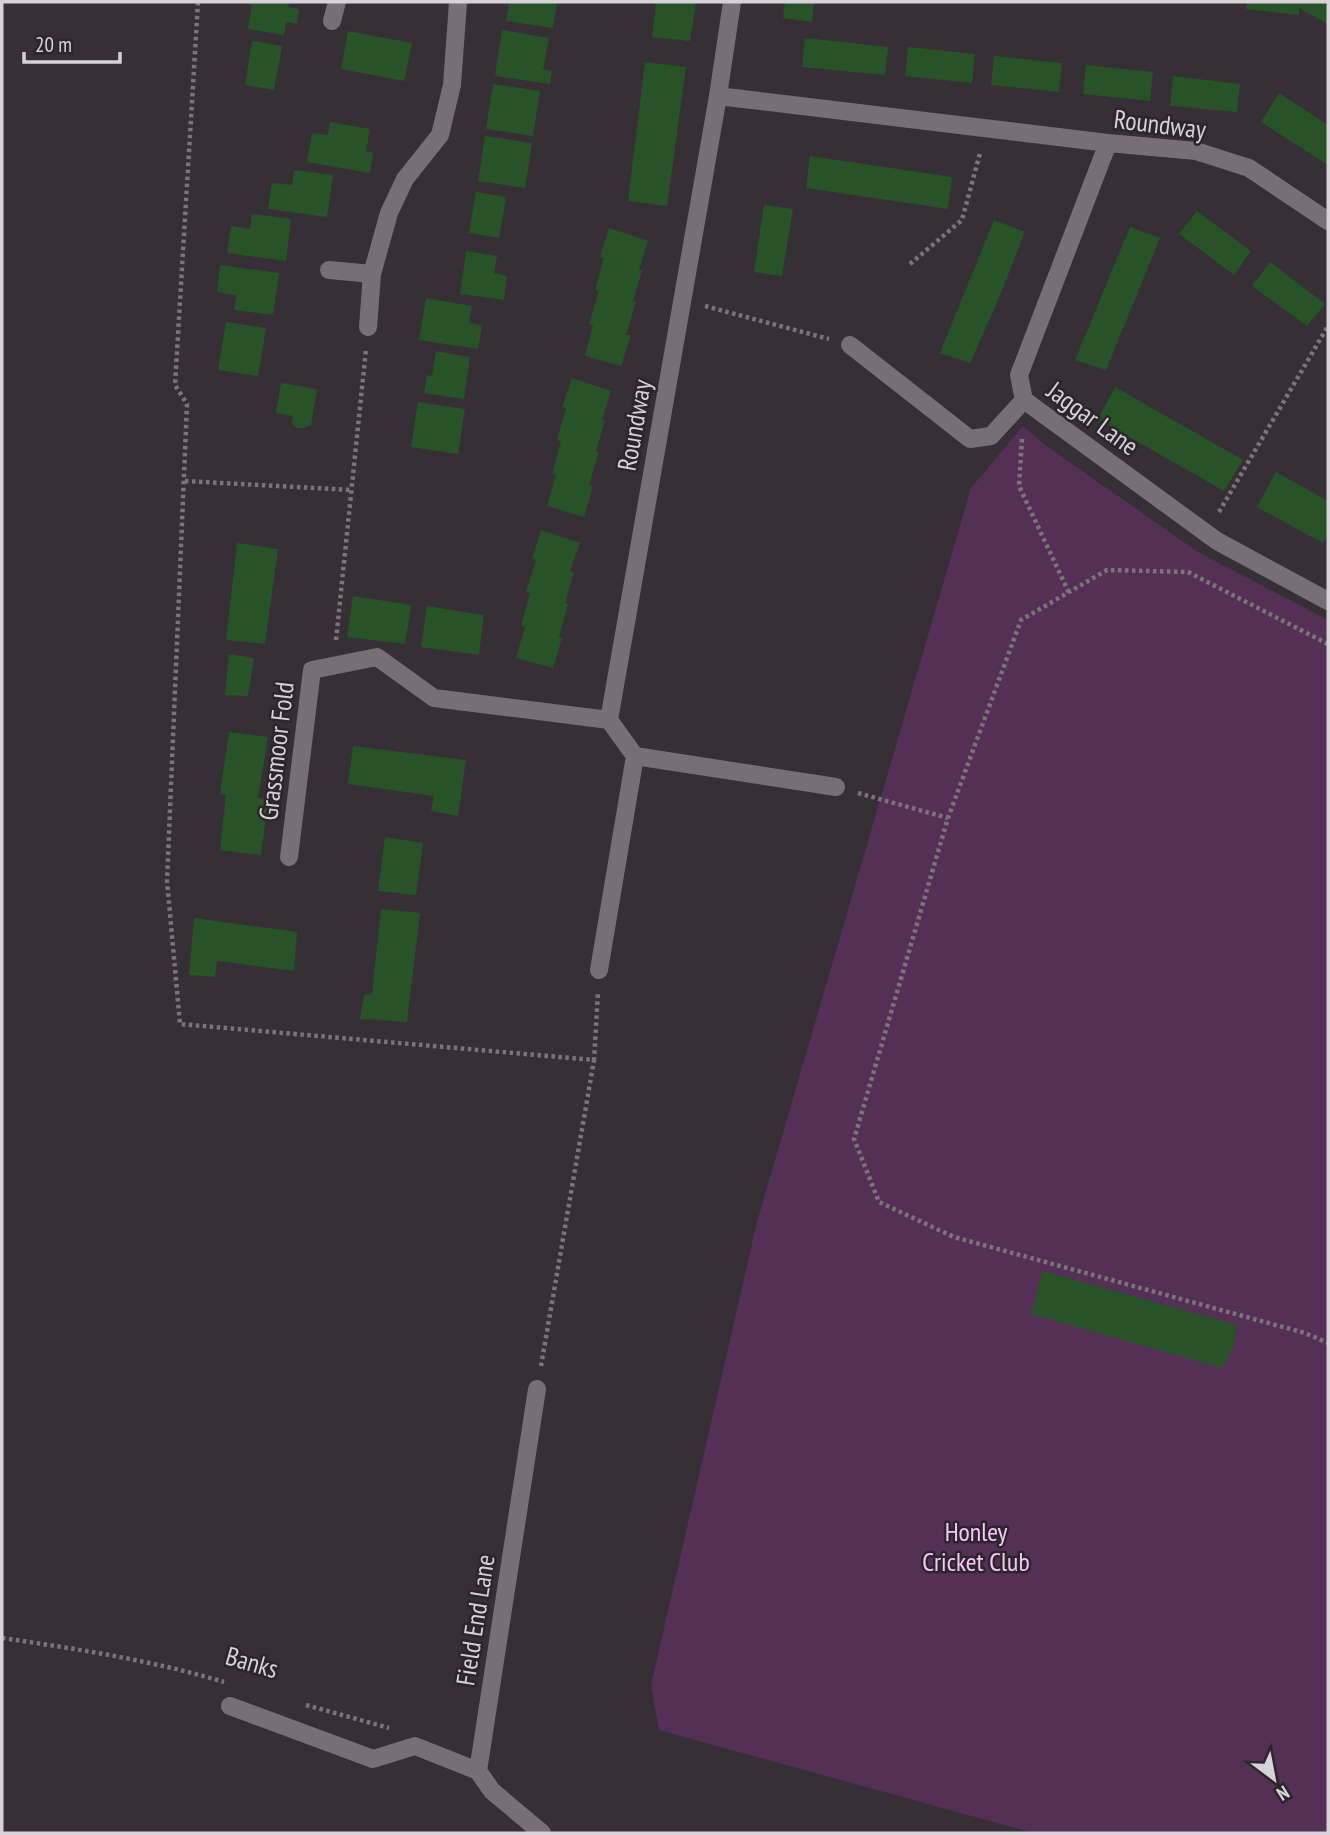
<svg xmlns="http://www.w3.org/2000/svg" width="1330" height="1835" font-family="'PT Sans Narrow',sans-serif">
<style>
.green{fill:#553056;fill-rule:evenodd}
.building{fill:#285329}
.lines{fill:none;stroke-linecap:round;stroke-linejoin:round}
.path{stroke:#7b757b;stroke-width:4.5;stroke-dasharray:3.5 3.5;stroke-linecap:butt}
.minor{stroke:#766f76;stroke-width:18}
.labels{text-anchor:middle;dominant-baseline:central;stroke-width:5;stroke-linejoin:round;paint-order:stroke}
.street-label{font-size:26px;fill:#d6d2d6;stroke:#2b262b}
.park-label{font-size:26px;fill:#f9c5fa;stroke:#2b262b}
</style>
<rect width="100%" height="100%" fill="#362f36"/>
<path class="green" d="M1023,426L1045,445L1198,552L1328,620V1833H1033L659,1730L651,1685L757,1222L971,488ZM1043,1271L1237,1325L1233,1347L1038,1291Z"/>
<path class="building" d="M244,2H289L288,7L299,9L297,24L286,22L284,35L248,29L252,5Z
M509,2H557L553,28L506,21Z
M656,2H696L690,41L652,37Z
M785,2H814L812,22L783,18Z
M1247,2H1328V24L1299,8V15L1246,9Z
M502,30L549,38L543,69L552,71L550,84L495,76Z
M348,31L412,43L404,81L341,69Z
M805,38L888,47L885,75L802,67Z
M252,41L282,46L274,90L245,85Z
M908,47L975,54L972,83L905,76Z
M994,56L1062,63L1059,92L991,85Z
M645,62L686,67L667,206L628,201Z
M1086,65L1153,72L1150,101L1083,94Z
M1173,76L1240,84L1237,112L1170,106Z
M493,84L540,91L533,136L486,129Z
M1279,93L1328,125V165L1261,122Z
M330,122L370,129L366,151L373,153L370,173L307,162L312,133L328,135Z
M485,136L532,143L525,188L478,181Z
M810,156L952,177L948,209L806,188Z
M294,170L333,175L327,217L268,209L272,183L292,185Z
M476,192L506,197L499,238L469,233Z
M764,205L793,209L782,276L754,272Z
M1197,211L1251,251L1234,275L1179,234Z
M252,214L291,219L286,261L227,253L231,226L250,229Z
M994,220L1025,232L999,298L970,363L940,353Z
M1130,227L1160,238L1106,370L1075,360Z
M609,228L648,241L639,270H642L633,301L636,302L626,335H631L621,366L585,356L593,325L589,324L599,291L595,290L604,258L600,257Z
M466,251L497,256L494,273L507,276L504,300L460,294Z
M1270,262L1325,304L1307,326L1252,286Z
M220,265L279,273L273,315L234,310L236,295L217,292Z
M426,298L472,306L469,323L482,325L478,349L419,340Z
M226,322L266,328L258,376L218,370Z
M436,351L470,357L464,399L424,393L427,375L432,376Z
M572,378L611,391L602,420H605L596,451L599,452L589,485L593,486L584,517L547,506L556,475L552,474L561,441L557,440L566,408L562,407Z
M281,383L317,389L311,425L304,428H297L292,424L293,416L276,413Z
M1115,387L1243,460L1224,491L1098,419Z
M418,402L465,409L458,454L411,447Z
M1276,472L1328,501V533L1323,543L1257,507Z
M541,530L580,543L570,571L574,572L565,603L568,604L559,637L562,638L553,668L516,658L525,627L521,626L530,593L526,592L536,560L532,559Z
M237,543L278,549L265,644L226,640Z
M353,596L411,605L405,644L347,637Z
M427,606L484,615L479,655L421,647Z
M229,654L254,658L248,696L225,695Z
M229,732L268,737L258,798L268,800L261,855L220,850L226,795L220,794Z
M353,746L466,760L458,816L431,811L434,796L348,784Z
M385,837L423,843L416,895L378,891Z
M381,909L420,913L407,1022L360,1019L364,995L372,994Z
M194,918L297,932L294,971L217,961L215,977L189,975Z
M1043,1271L1237,1325L1233,1347L1222,1368L1031,1314Z"/>
<g class="lines">
<path class="path" d="M198,2L175,385L187,404L167,881L180,1024L594,1060L598,992
M910,264L962,220L980,153
M705,306L829,339
M1022,439L1019,486L1069,593
M185,481L352,490
M1219,512L1328,326
M336,640L366,349
M1328,644L1188,572L1107,570L1021,620L948,818L854,1139L879,1202L954,1237L1305,1333L1328,1343
M858,793L948,818
M541,1366L594,1060
M2,1638C77,1649 151,1660 224,1682
M306,1705L389,1728"/>
<path class="minor" d="M732,2L718,96L1108,143L1196,151L1249,168L1328,221
M332,21L337,2
M718,96L609,720L635,756L836,787
M1108,143L1019,375L1024,400L1217,541L1328,601
M329,270L372,274
M368,327L372,274L389,213L405,179L440,135L452,85L458,2
M850,345L970,439L991,436L1024,400
M289,857L312,670L377,657L434,698L609,720
M599,970L635,756
M537,1389L478,1771L492,1791L542,1833
M230,1706L373,1759L415,1746L478,1771"/>
</g>
<g class="labels">
<g class="street-label">
<text transform="translate(1160 124) rotate(7)">Roundway</text>
<text transform="translate(1093 418) rotate(36)">Jaggar Lane</text>
<text transform="translate(634 425) rotate(-80)">Roundway</text>
<text transform="translate(276 751) rotate(-83)">Grassmoor Fold</text>
<text transform="translate(475 1620) rotate(-81)">Field End Lane</text>
<text transform="translate(252 1662) rotate(16)">Banks</text>
</g>
<g class="park-label">
<text x="976" y="1531">Honley<tspan x="976" dy="30">Cricket Club</tspan></text>
</g>
</g>
<rect width="1330" height="1835" fill="none" stroke="#d6d2d6" stroke-width="7"/>
<g transform="translate(1274 1779) rotate(148)" stroke="#2b262b" stroke-width="5" paint-order="stroke">
<path d="M0-5L12 26L0 18L-12 26Z" fill="#d6d2d6"/>
<text y="-10" font-size="19" font-weight="bold" text-anchor="middle" fill="#d6d2d6">N</text>
</g>
<path d="M24 52v10h96v-10" fill="none" stroke="#d6d2d6" stroke-width="3.5"/>
<text x="35" y="52" font-size="21" fill="#d6d2d6" stroke="#2b262b" stroke-width="5" paint-order="stroke">20 m</text>
</svg>
